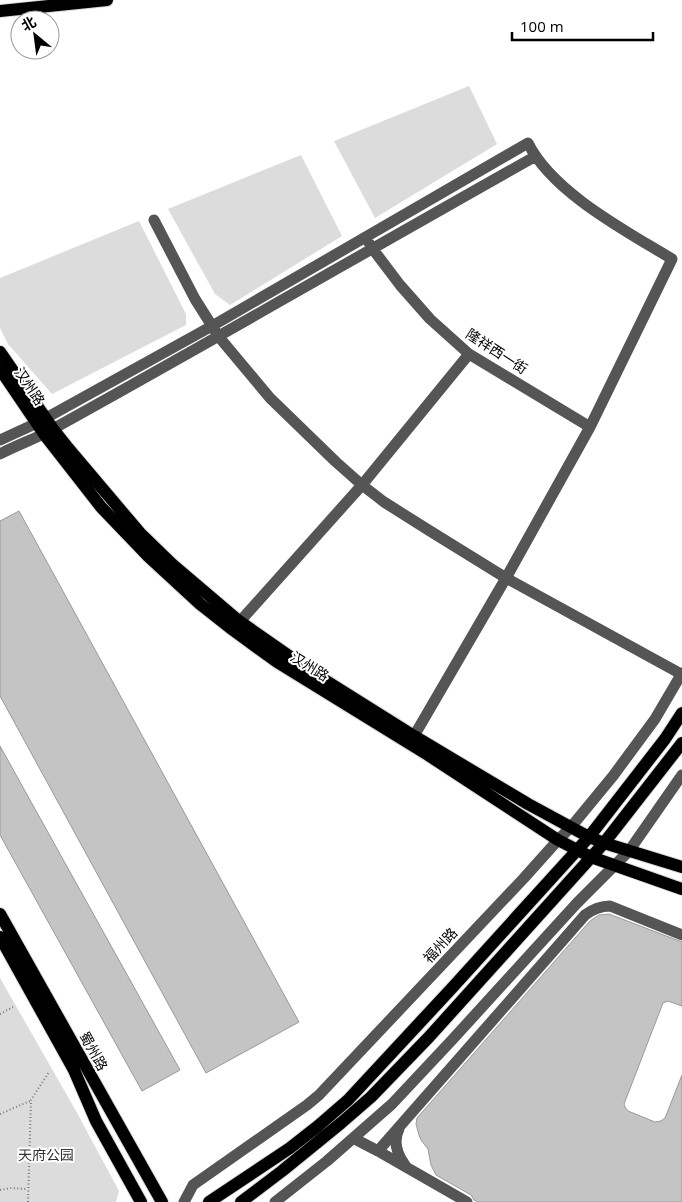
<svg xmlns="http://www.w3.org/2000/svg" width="682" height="1202" font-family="'Open Sans','Noto Sans SC',sans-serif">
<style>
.green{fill:#dcdcdc}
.building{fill:#c4c4c4;stroke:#999}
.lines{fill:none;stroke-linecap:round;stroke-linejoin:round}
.major-casing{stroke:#dbdbdb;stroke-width:14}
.path{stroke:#777;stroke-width:2;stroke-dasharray:1 2.5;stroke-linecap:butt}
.minor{stroke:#555;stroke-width:11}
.major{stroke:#000;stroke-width:12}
.labels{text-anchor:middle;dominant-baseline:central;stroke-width:4;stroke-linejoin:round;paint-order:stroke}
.street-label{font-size:14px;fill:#000;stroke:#fff}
.park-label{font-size:14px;fill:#333;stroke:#fff}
</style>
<rect width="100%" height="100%" fill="#fff"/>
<path class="green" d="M469,86L497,144L375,218L334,141Z
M301,155L342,236L230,305L215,294L168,209Z
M139,221L186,314V325L52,394L8,344L0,328V278Z
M0,978L76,1111L119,1191L116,1202H0Z"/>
<path class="building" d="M19,511L299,1022L206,1073L0,696V521Z
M0,746L180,1070L142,1091L0,835Z
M609,914L682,942V1006L668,1001L663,1003L624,1104L625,1107L628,1111L655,1122L661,1121L665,1118L682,1075V1202H478L474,1200L471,1195L436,1175L431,1165L428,1149L421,1140L419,1135L416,1124L417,1118L590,921L599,915Z"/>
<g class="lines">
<g class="major-casing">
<path id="major" d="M0,11L107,0
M0,352L53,429L68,448L140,533L172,564L239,621L312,672L414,736L528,804L589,837L604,843L682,867
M0,369L44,434L101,507L148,556L200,604L233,630L277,662L428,755L558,840L591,857L682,889
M0,914L162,1202
M0,937L74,1070L96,1121L141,1202
M209,1202L290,1148L318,1126L348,1100L452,988L589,837L665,739L682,713
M241,1202L282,1171L341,1123L371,1097L429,1037L604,843L682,743"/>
</g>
<path class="path" d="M0,1014L13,1007
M0,1114L30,1101
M0,1190L11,1188L27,1189
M28,1202L31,1100L49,1072"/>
<path class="minor" d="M154,220L195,299L219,337L270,398L336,462L362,485L384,502L430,531L506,578L681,674
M369,243L372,248L400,285L430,319L469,354L590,427
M0,440L37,423L212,326L528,143C552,192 626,231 672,259L590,427L506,578L414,736
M0,454C17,445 35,439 51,430C214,340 374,247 536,156
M234,628L362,485L469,354
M399,1129C393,1141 397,1154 405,1165
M353,1138L378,1151L467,1202
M378,1151L585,915C593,909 600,906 610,906L682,935
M184,1202L193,1185L307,1105L319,1095L524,878L558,840L571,827L613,776L655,719L682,673
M275,1202L327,1161L392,1104L452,1040L577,903L629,851L682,775"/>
<use href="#major" class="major"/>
</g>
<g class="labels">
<g class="street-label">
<text transform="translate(497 351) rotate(33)">隆祥西一街</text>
<text transform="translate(30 386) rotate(56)">汉州路</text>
<text transform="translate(310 666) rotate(32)">汉州路</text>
<text transform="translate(440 945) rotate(-47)">福州路</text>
<text transform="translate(94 1051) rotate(61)">蜀州路</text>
</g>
<g class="park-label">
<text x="46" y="1154">天府公园</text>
</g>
</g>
<g transform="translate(35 35) rotate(331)"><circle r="24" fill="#ffffff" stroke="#999999"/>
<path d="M0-4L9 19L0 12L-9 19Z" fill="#000000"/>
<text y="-8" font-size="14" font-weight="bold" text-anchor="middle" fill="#000000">北</text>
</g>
<path d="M512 32v8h141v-8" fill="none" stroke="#000000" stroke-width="2.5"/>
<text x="520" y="32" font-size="15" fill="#000000" stroke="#ffffff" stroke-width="4" paint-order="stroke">100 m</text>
</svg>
